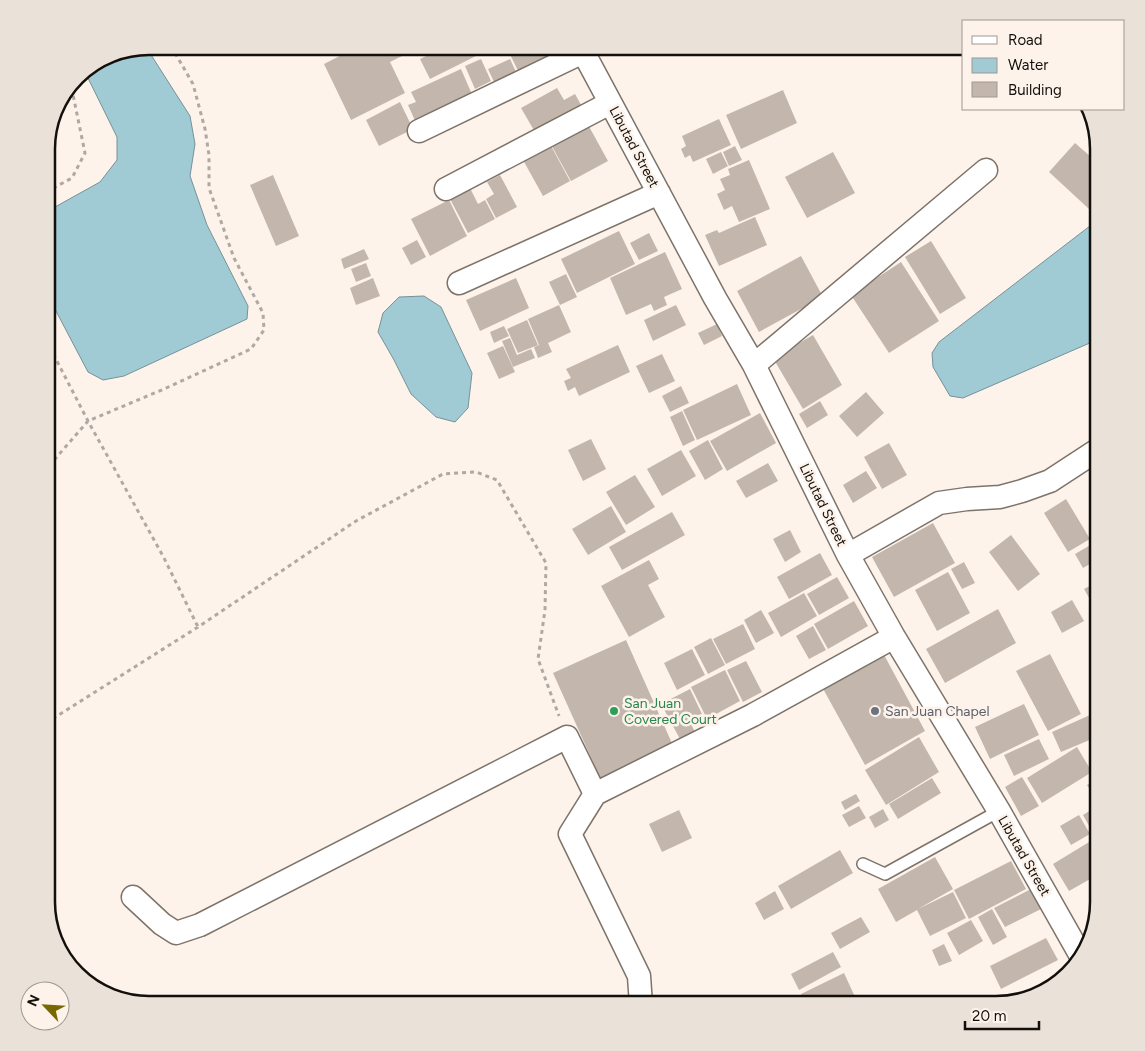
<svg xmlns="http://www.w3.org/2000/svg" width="1145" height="1051" font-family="Figtree,sans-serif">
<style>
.water{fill:#a0cad4;stroke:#769298}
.building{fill:#c3b7ad}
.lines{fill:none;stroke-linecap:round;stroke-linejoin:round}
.lane-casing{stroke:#7d7369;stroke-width:14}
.street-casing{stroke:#7d7369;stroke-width:25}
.path{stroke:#b0a8a2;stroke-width:3;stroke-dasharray:4 4;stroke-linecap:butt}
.lane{stroke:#fff;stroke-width:11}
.street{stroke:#fff;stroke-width:22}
.leisure-dot{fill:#2e9e5b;stroke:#fdf3eb;stroke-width:2}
.worship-dot{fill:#6b7280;stroke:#fdf3eb;stroke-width:2}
.labels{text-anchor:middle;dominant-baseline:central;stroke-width:5;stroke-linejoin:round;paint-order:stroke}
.street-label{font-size:14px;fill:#130f0b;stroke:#fdf3eb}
.leisure-label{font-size:14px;fill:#27864d;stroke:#fdf3eb;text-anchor:start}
.worship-label{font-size:14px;fill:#5b616d;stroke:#fdf3eb;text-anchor:start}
.rim{fill:none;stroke:#130f0b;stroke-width:2.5}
</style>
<rect width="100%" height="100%" fill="#fdf3eb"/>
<path class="water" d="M146,47L190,116L195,144L190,176L207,225L248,306L247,319L124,376L103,380L88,372L46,292V212L100,182L117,160V137L84,70L110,54Z
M1099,219V339L963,398L950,396L933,367L932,353L939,342Z
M424,296L441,307L472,373L468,408L455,422L436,417L411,394L394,360L378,332L383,313L399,297Z"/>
<path class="building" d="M359,46H422L390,62L405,93L351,120L324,64Z
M437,46H496L430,79L420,59L439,50Z
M506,46H559L565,58L522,79Z
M481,59L491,81L475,89L465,66Z
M510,59L517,74L495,84L488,69Z
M461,69L474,99L417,125L408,105L416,102L411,92Z
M557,88L564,100L575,94L585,112L539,139L521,108Z
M783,90L797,123L741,149L726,115Z
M400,102L413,129L379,146L366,120Z
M719,119L731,145L693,162L690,155L685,158L681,149L686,146L682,136Z
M586,121L608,161L571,181L549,141Z
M1075,143L1099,164V199L1089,209L1049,172Z
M550,144L570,181L543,196L523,160Z
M735,146L742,160L729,166L723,152Z
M721,152L728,166L713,174L706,159Z
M833,152L855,193L807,218L785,177Z
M749,160L770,209L739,222L732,206L724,210L717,194L725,190L720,179L730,175L728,169Z
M273,175L299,236L276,246L250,185Z
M500,175L517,207L496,218L486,199L494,194L487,182Z
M470,188L478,204L485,200L495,219L468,233L450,199Z
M449,200L467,236L430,256L411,219Z
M755,217L767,245L719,266L705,235L717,230L719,233Z
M619,231L635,264L577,293L561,259Z
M649,233L658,251L639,260L630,243Z
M417,240L426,257L411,265L402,248Z
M931,241L966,298L940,314L905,257Z
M364,249L369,259L344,269L341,259Z
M665,252L682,289L664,297L667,305L654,311L651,304L626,315L610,278Z
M801,256L823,297L759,332L737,291Z
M901,262L939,321L889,353L851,295Z
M366,263L371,276L356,282L351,269Z
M566,274L577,297L560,305L549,282Z
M373,278L380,296L356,305L350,288Z
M516,278L529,308L480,331L466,300Z
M559,305L571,332L548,343L552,352L538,358L534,347L539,345L528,319Z
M676,305L686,325L653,341L644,320Z
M527,320L538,345L518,353L507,329Z
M717,324L722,336L704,345L698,333Z
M504,326L509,336L494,343L490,332Z
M813,335L842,385L803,409L773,358Z
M510,338L517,355L531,349L535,358L513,367L502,341Z
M618,345L630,372L579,396L575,387L568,391L564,381L571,378L566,369Z
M503,346L515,372L499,379L487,353Z
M662,354L675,381L649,393L636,366Z
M737,384L751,415L697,440L683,410Z
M681,386L689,403L670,412L662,396Z
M866,392L884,413L857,437L839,416Z
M820,401L828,415L807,428L799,414Z
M682,411L695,440L683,446L670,417Z
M760,413L776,443L727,471L710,441Z
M591,439L606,469L583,481L568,450Z
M708,440L723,469L705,480L689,451Z
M889,443L907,475L882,489L864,457Z
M681,450L696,476L662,496L647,469Z
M768,463L778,481L746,498L736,481Z
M866,471L877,488L853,503L843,485Z
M635,475L655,507L626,525L606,492Z
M1066,499L1090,539L1068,552L1044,513Z
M611,506L626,532L588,555L572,529Z
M672,512L685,535L622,570L609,547Z
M933,523L955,563L894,597L872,557Z
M790,530L801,552L785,562L773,539Z
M1011,535L1040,574L1018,591L989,552Z
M1099,540V564L1097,560L1083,568L1075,554Z
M820,553L832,575L789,599L777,577Z
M649,560L659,579L648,585L665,617L629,637L601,586Z
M964,562L975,583L962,589L951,569Z
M948,572L970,613L937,631L915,590Z
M837,577L849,598L819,615L807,594Z
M1099,581V611L1097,612L1084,589Z
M804,593L817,616L781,637L768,613Z
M1072,600L1084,621L1062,633L1051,612Z
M854,601L868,626L828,649L814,624Z
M998,609L1016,643L945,683L926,649Z
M761,610L774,633L756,643L744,620Z
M743,624L755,649L726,664L713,639Z
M813,626L826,650L809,659L796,636Z
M711,638L725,665L708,674L694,647Z
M626,640L675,750L602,782L553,673Z
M692,649L705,675L677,690L664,663Z
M882,651L925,731L865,765L821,685Z
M1050,654L1081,714L1048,731L1016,671Z
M746,661L762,692L743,702L727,670Z
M725,670L740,701L707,719L691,687Z
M690,689L702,714L689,720L695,732L680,739L661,704Z
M1024,704L1039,735L990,759L975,727Z
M1099,711V736L1061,752L1052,732Z
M919,737L939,772L886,805L865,770Z
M1039,739L1049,759L1014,776L1004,755Z
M1099,742V764L1089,749Z
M1077,747L1092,772L1042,803L1027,778Z
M1022,777L1039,806L1021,816L1005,787Z
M1099,777V804L1087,785Z
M932,778L941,793L898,819L889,804Z
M856,794L860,801L845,810L841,802Z
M1099,805V830L1093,833L1083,815Z
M859,806L866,818L849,827L842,815Z
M883,809L889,820L875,828L869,817Z
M679,810L692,838L662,852L649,824Z
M1079,815L1090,834L1071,845L1060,826Z
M1099,836V874L1069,891L1053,864Z
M840,850L853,873L791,909L778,886Z
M935,857L953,889L918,909L953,892L966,918L930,936L917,910L896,922L878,889Z
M1011,861L1026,889L969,919L954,890Z
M1031,889L1041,909L1005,927L994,908Z
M775,891L784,909L764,920L755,903Z
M992,909L1007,937L993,945L978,917Z
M861,917L870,932L840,949L831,933Z
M971,920L983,941L959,955L947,933Z
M1046,938L1058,960L1001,989L990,966Z
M944,944L952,961L939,966L932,950Z
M833,952L841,967L799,990L791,974Z
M844,973L856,999L844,1005H806L801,994Z"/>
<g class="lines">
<g class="lane-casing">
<path id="lane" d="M863,864L885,874L999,811"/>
</g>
<g class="street-casing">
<path id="street" d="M580,46L715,298L754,365L848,555L894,637L999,811L1081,956
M419,131L583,52
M446,189L610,103
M459,283L659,193
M754,365L986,170
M848,555L939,503L967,499L1000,497L1022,491L1050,481L1099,449
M595,794L753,715L894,637
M133,897L162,924L176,933L200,925L567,737L595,794L570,834L639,976L641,1005"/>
</g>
<path class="path" d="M46,192L72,178L85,153L71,85
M46,340L88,421L164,558L198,627
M46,461L55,459L88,421L164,389L251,349L264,330L263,313L234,258L209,188V155L205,129L193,84L171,46
M46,723L198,627L356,521L443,474L476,472L497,480L546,563L545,610L538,659L559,716"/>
<use href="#lane" class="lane"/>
<use href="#street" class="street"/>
</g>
<circle class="leisure-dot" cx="614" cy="711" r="5"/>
<circle class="worship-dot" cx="875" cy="711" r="5"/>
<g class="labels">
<g class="street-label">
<text transform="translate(634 147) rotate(62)">Libutad Street</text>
<text transform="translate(823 505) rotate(64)">Libutad Street</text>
<text transform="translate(1024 856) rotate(60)">Libutad Street</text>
</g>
<g class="leisure-label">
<text x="624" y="703">San Juan<tspan x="624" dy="16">Covered Court</tspan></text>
</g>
<g class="worship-label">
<text x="885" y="711">San Juan Chapel</text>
</g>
</g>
<path d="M0 0H1145V1051H0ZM149 55H996A94 94 0 0 1 1090 149V902A94 94 0 0 1 996 996H149A94 94 0 0 1 55 902V149A94 94 0 0 1 149 55Z" fill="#eae1d9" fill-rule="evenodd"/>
<path class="rim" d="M149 55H996A94 94 0 0 1 1090 149V902A94 94 0 0 1 996 996H149A94 94 0 0 1 55 902V149A94 94 0 0 1 149 55Z"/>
<rect x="962" y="20" width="162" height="90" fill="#fdf3eb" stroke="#9f9891"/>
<rect x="972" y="36" width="25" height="8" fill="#ffffff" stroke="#9f9891"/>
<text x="1008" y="45" font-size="15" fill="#130f0b">Road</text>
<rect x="972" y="58" width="25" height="15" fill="#a0cad4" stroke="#9f9891"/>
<text x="1008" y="70" font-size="15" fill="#130f0b">Water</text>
<rect x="972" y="82" width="25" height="15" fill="#c3b7ad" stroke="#9f9891"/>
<text x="1008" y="95" font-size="15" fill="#130f0b">Building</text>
<g transform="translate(45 1006) rotate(295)"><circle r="24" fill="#fdf3eb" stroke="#9f9891"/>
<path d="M0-4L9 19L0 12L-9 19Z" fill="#776900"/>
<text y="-8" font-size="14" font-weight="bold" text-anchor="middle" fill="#130f0b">N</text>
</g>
<path d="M965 1021v8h74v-8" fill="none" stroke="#130f0b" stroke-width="2.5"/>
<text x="972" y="1021" font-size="15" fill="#130f0b" stroke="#fdf3eb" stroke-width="4" paint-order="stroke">20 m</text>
</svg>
